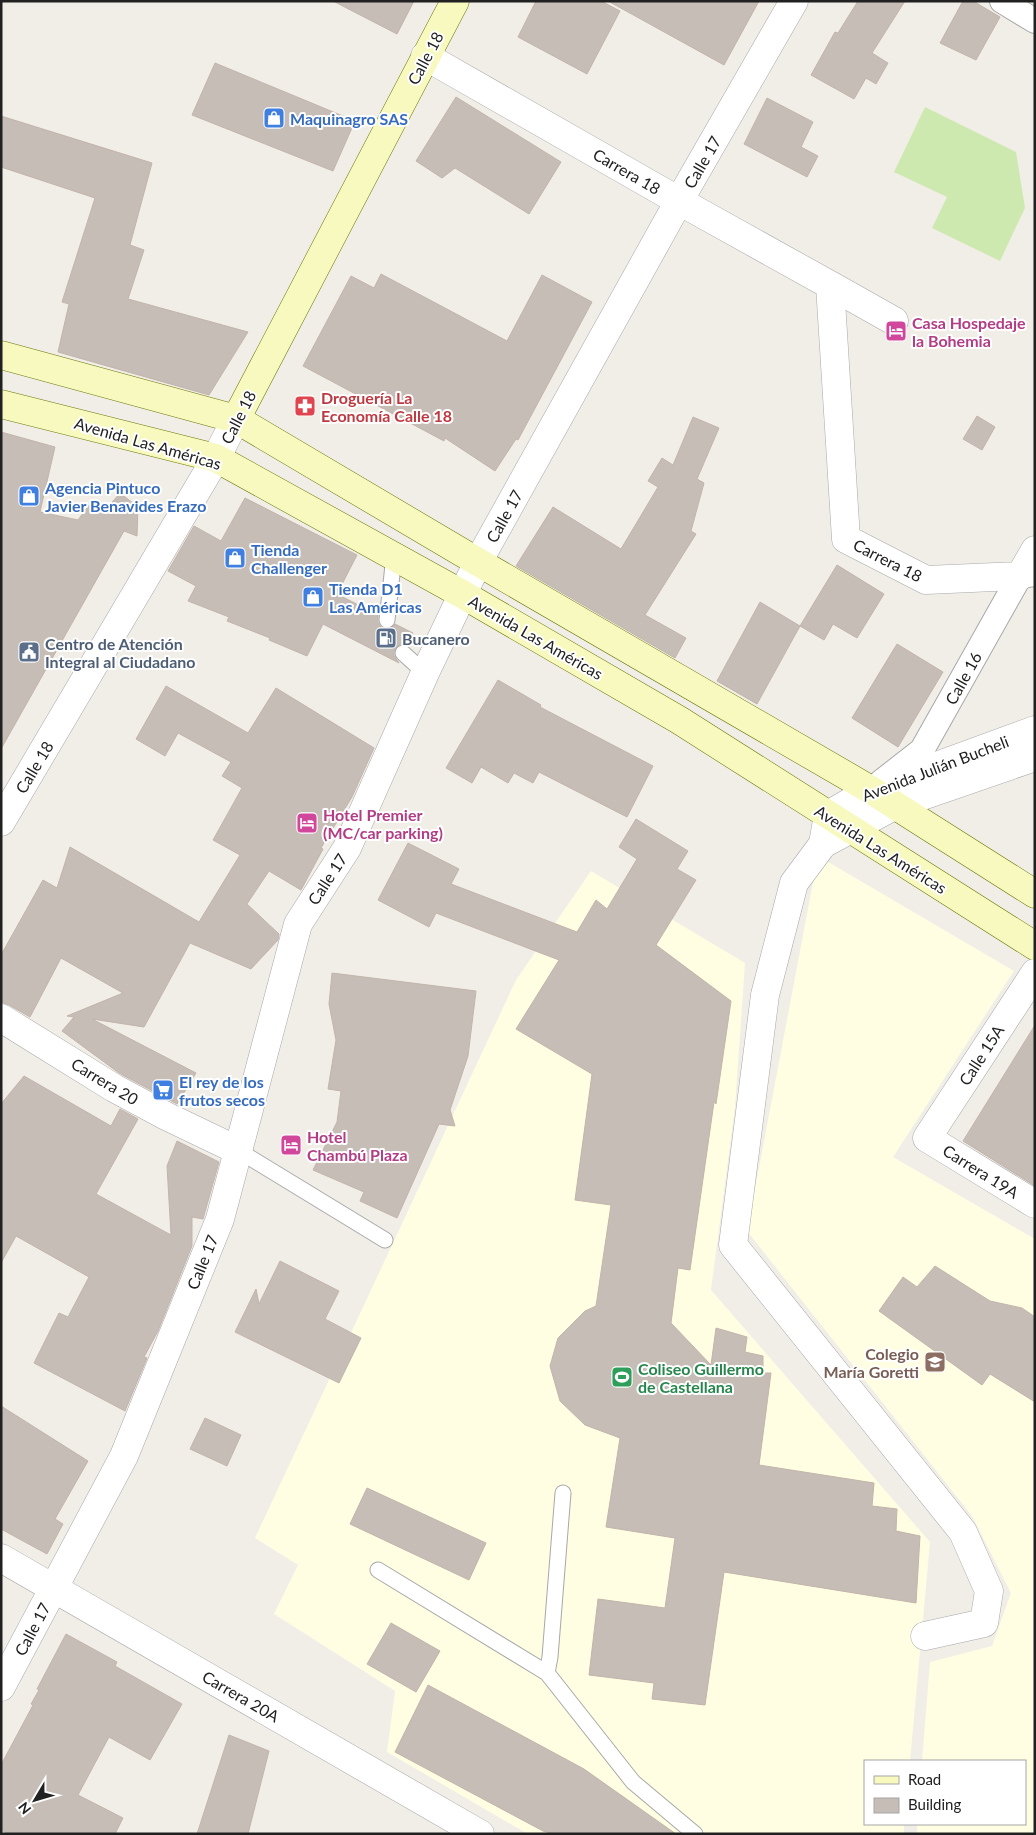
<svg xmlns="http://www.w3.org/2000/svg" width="1036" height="1835" font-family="Lato,sans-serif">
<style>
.education{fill:#fffee3}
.grass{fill:#cde9af}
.building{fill:#c6bdb7;stroke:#c3b4aa}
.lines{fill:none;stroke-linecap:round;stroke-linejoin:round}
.service-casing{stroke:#a8a8a8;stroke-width:17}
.pedestrian-casing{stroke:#a8a8a8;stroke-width:26}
.minor-casing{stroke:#a8a8a8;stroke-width:29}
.tertiary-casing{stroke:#a8a8a8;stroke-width:29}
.secondary-casing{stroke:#6e7907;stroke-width:29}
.service{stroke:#fff;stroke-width:15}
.pedestrian{stroke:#fff;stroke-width:24}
.minor{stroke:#fff;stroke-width:28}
.tertiary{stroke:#fff;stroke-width:28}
.secondary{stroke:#f7f9be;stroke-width:28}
.labels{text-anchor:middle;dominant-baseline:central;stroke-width:4;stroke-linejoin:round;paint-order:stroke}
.street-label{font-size:16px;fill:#212121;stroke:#fff}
.shop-label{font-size:16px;font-weight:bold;fill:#366cbe;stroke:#fff;text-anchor:start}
.hotel-label{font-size:16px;font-weight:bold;fill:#b23c85;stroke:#fff;text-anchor:start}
.health-label{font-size:16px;font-weight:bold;fill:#be3a42;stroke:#fff;text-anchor:start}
.service-label{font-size:16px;font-weight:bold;fill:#4e5e75;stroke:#fff;text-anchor:start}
.education-label{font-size:16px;font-weight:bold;fill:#785e54;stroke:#fff;text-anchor:end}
.leisure-label{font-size:16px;font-weight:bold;fill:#27864d;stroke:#fff;text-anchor:start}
</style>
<rect width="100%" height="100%" fill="#f1eee8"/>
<path class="education" d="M818,856L1014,971L893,1157L1035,1239V1340L1006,1384L1035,1402V1834H917V1824H1025V1761H922L930,1662L992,1646L1011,1593L972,1516L747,1231Z
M591,871L745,963L735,1107L711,1290L930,1542L910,1761H865V1824H904V1834L526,1833L387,1752L395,1691L274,1614L298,1565L255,1538L516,980Z"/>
<path class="grass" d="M925,107L1016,152L1025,208L1000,261L932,228L947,197L894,172Z"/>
<path class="building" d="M333,1H414L397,34Z
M536,1H601L620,11L587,74L518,37Z
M608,1H759L724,65Z
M858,1H905L872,53L888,63L876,84L866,78L854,99L811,75L835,32L838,33Z
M963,1H973L1000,17L976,60L940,43Z
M215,63L355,121L333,171L192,115Z
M456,97L561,162L529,214L455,168L442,178L416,161Z
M767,98L813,122L801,147L818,156L807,177L744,144Z
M1,116L152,163L130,245L144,250L128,299L248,332L209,395L58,352L69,304L62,302L95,198L1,167Z
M381,274L507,341L542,275L592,302L518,440L516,439L495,471L445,438L444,441L303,366L351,276L374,288Z
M977,416L995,427L982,450L963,439Z
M693,417L719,428L697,479L704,483L691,531L696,534L645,615L686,638L675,658L516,566L553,507L621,549L658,487L648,481L662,458L673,465Z
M1,432L55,447L40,512L78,520L92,501L108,507L120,493L138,507L137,536L124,531L1,749Z
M245,498L357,555L337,594L378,615V623L382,628L390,629L395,624L413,633L407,645L400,644L394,651V656L399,663L323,624L307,656L269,640L270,638L227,621L229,617L188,601L196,586L168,571L194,526L221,541Z
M837,565L884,594L857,638L833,624L824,640L800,626Z
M760,602L800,626L757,704L717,681Z
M897,644L943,672L898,747L852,718Z
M498,680L541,705L540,707L653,766L627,817L539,772L533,783L514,773L508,783L481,767L472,783L446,768Z
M166,686L248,733L276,688L374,748L352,797L321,848L323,849L301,890L269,871L247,904L279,934L278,940L251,969L190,943L144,1027L92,1019L196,1073L177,1104L119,1073L62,1031L74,1017L67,1016L123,993L61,958L30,1017L9,1005L1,1002V955L43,880L57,888L70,847L199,922L240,855L213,840L242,788L222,776L231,762L178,733L165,756L136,739Z
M636,819L688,851L677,869L696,880L656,945L731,1001L716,1104L714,1102L690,1270L678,1268L671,1323L711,1365L716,1328L747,1337L745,1352L763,1356V1373H771L759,1465L874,1483L872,1506L897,1509L896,1531L920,1536L916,1603L724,1572L705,1705L652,1699L654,1683L589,1675L598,1599L665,1608L675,1538L606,1527L620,1438L585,1425L560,1401L550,1366L558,1338L585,1311L596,1306L611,1205L575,1200L592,1074L516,1029L559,960L436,913L429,927L378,900L408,843L459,869L451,884L577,932L596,900L607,909L637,859L619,847Z
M332,973L476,991L468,1056L450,1110L455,1126L439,1124L397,1218L360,1201L364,1192L313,1170L337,1122L341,1091L328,1089L336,1040L329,1004Z
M1035,1025V1186L963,1141Z
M24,1076L111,1126L120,1109L138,1119L96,1194L171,1235L167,1166L177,1141L219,1162L203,1219L192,1217V1246L158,1331L144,1357L147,1358L125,1411L34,1363L59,1313L68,1317L89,1277L16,1236L1,1263V1104Z
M280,1261L339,1291L325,1319L361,1338L339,1383L235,1332L256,1289L259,1304Z
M935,1266L990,1301L1022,1308L1035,1317V1402L990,1374L982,1385L879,1311L903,1277L917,1287Z
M1,1406L88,1461L55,1519L63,1524L47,1554L1,1529Z
M205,1418L241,1435L227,1466L190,1449Z
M367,1488L486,1543L469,1580L350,1524Z
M391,1623L440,1651L416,1692L367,1664Z
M66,1634L117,1662L115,1666L182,1704L150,1760L109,1737L78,1795L123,1818L115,1834H9L1,1830V1765L33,1705L31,1704L39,1690L37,1689Z
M428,1685L584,1769L676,1834H554L543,1831L395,1752Z
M229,1735L269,1751L248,1834H197Z"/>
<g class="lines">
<g class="service-casing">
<path id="service" d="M387,620L394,556
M403,653L425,673
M239,1151L385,1240
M563,1493L550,1657L547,1673L633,1782L695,1834
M378,1570L547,1673"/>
</g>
<g class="pedestrian-casing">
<path id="pedestrian" d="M1002,1L1035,21
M881,782L922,750L1020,576L1035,574"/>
</g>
<g class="minor-casing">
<path id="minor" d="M425,56L679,201L830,285L846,539L926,580L1020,576L1035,550
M830,285L894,321
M216,458L236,419
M896,805L823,844L794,883L765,995L733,1245L963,1532L989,1591L984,1623L925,1636
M1035,973L927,1138L1035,1204
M1,1018L114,1088L166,1116L239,1151
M1,1558L480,1834"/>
</g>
<g class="tertiary-casing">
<path id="tertiary" d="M896,805L1035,757
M1,822L216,458
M823,844L828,815L871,790L1035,730
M1,1687L124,1456L220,1219L298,924L347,848L425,673L478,562L679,201L794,1"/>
</g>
<g class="secondary-casing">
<path id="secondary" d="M1,355L236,419L478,562L871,790L1035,894
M1,404L216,458L462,594L679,720L1035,946
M236,419L455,1"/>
</g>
<use href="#service" class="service"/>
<use href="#pedestrian" class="pedestrian"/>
<use href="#minor" class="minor"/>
<use href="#tertiary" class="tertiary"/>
<use href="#secondary" class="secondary"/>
</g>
<defs>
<g id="shop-square" transform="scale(1.125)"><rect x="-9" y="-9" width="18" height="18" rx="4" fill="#3f7fe0" stroke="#fff"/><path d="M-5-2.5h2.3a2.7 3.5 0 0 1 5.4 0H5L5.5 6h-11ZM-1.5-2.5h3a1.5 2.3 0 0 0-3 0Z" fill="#fff"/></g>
<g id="hotel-square" transform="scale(1.125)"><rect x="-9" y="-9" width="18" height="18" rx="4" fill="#d1479c" stroke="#fff"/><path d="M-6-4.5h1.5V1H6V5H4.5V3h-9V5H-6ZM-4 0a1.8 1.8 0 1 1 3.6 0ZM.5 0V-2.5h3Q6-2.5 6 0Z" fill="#fff"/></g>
<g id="pharmacy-square" transform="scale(1.125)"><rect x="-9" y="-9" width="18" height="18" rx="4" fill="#e0444e" stroke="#fff"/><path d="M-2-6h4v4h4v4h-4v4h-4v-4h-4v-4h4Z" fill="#fff"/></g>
<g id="fuel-square" transform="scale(1.125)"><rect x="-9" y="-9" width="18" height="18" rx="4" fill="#5c6f8a" stroke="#fff"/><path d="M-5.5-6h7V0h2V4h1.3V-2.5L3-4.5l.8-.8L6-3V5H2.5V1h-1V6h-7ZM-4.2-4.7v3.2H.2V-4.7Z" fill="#fff"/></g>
<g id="civic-square" transform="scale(1.125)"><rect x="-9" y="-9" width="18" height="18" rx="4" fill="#5c6f8a" stroke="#fff"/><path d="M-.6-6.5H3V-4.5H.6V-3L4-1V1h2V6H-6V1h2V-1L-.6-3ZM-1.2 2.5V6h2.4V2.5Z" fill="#fff"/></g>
<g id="supermarket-square" transform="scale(1.125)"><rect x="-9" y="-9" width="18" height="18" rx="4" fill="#3f7fe0" stroke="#fff"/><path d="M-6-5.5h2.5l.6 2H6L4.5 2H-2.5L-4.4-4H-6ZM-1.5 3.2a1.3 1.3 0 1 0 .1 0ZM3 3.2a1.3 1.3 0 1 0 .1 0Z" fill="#fff"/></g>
<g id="school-square" transform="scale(1.125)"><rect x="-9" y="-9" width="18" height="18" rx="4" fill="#8d6e63" stroke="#fff"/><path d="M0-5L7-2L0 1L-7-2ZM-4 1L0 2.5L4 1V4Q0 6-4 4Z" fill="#fff"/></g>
<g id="stadium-square" transform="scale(1.125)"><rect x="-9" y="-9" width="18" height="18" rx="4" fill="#2e9e5b" stroke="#fff"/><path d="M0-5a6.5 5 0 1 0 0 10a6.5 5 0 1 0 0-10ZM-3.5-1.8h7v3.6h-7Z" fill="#fff"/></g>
</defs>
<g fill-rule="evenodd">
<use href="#shop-square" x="274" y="118"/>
<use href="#hotel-square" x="896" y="331"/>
<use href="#pharmacy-square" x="305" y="406"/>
<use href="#shop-square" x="29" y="496"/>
<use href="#shop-square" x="235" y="558"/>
<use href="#shop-square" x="313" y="597"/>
<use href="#fuel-square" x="386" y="638"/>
<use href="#civic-square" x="29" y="652"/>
<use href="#hotel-square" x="307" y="823"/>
<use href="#supermarket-square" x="163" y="1090"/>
<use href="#hotel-square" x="291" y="1145"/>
<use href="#school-square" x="935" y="1362"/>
<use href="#stadium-square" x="622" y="1377"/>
</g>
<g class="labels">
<g class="street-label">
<text transform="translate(425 58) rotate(-62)">Calle 18</text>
<text transform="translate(702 162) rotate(-60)">Calle 17</text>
<text transform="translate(627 171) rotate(30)">Carrera 18</text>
<text transform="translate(238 417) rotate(-63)">Calle 18</text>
<text transform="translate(148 443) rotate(16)">Avenida Las Américas</text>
<text transform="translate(504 516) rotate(-61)">Calle 17</text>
<text transform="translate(888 560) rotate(27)">Carrera 18</text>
<text transform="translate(536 637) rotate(30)">Avenida Las Américas</text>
<text transform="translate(963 678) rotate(-61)">Calle 16</text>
<text transform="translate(34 767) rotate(-59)">Calle 18</text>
<text transform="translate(935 768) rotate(-21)">Avenida Julián Bucheli</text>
<text transform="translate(881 849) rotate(32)">Avenida Las Américas</text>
<text transform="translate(327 879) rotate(-57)">Calle 17</text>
<text transform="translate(981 1055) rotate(-57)">Calle 15A</text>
<text transform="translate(105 1081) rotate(31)">Carrera 20</text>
<text transform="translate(981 1171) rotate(32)">Carrera 19A</text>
<text transform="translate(202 1262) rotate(-68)">Calle 17</text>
<text transform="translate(32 1629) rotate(-62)">Calle 17</text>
<text transform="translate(241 1696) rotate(30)">Carrera 20A</text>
</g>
<g class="shop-label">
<text x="290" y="118">Maquinagro SAS</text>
<text x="45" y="487">Agencia Pintuco<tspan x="45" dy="18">Javier Benavides Erazo</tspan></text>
<text x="251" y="549">Tienda<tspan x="251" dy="18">Challenger</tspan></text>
<text x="329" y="588">Tienda D1<tspan x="329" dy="18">Las Américas</tspan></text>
<text x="179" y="1081">El rey de los<tspan x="179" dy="18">frutos secos</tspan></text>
</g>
<g class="hotel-label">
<text x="912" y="322">Casa Hospedaje<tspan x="912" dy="18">la Bohemia</tspan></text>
<text x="323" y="814">Hotel Premier<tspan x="323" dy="18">(MC/car parking)</tspan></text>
<text x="307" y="1136">Hotel<tspan x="307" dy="18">Chambú Plaza</tspan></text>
</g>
<g class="health-label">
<text x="321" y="397">Droguería La<tspan x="321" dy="18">Economía Calle 18</tspan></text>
</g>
<g class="service-label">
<text x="402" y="638">Bucanero</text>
<text x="45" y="643">Centro de Atención<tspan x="45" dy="18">Integral al Ciudadano</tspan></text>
</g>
<g class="education-label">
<text x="919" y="1353">Colegio<tspan x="919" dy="18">María Goretti</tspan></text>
</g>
<g class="leisure-label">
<text x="638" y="1368">Coliseo Guillermo<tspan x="638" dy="18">de Castellana</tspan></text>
</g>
</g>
<rect width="1036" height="1835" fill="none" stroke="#212121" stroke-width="5"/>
<rect x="864" y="1760" width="162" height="65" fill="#ffffff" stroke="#a6a6a6"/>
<rect x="874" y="1776" width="25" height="8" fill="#f7f9be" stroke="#a6a6a6"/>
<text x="908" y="1785" font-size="15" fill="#212121">Road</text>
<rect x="874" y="1798" width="25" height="15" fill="#c6bdb7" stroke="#a6a6a6"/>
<text x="908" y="1810" font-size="15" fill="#212121">Building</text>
<g transform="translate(35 1800) rotate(232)" stroke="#ffffff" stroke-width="4" paint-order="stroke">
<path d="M0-4L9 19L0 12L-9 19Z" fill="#212121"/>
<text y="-8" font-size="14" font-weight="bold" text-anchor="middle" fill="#212121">N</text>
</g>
</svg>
